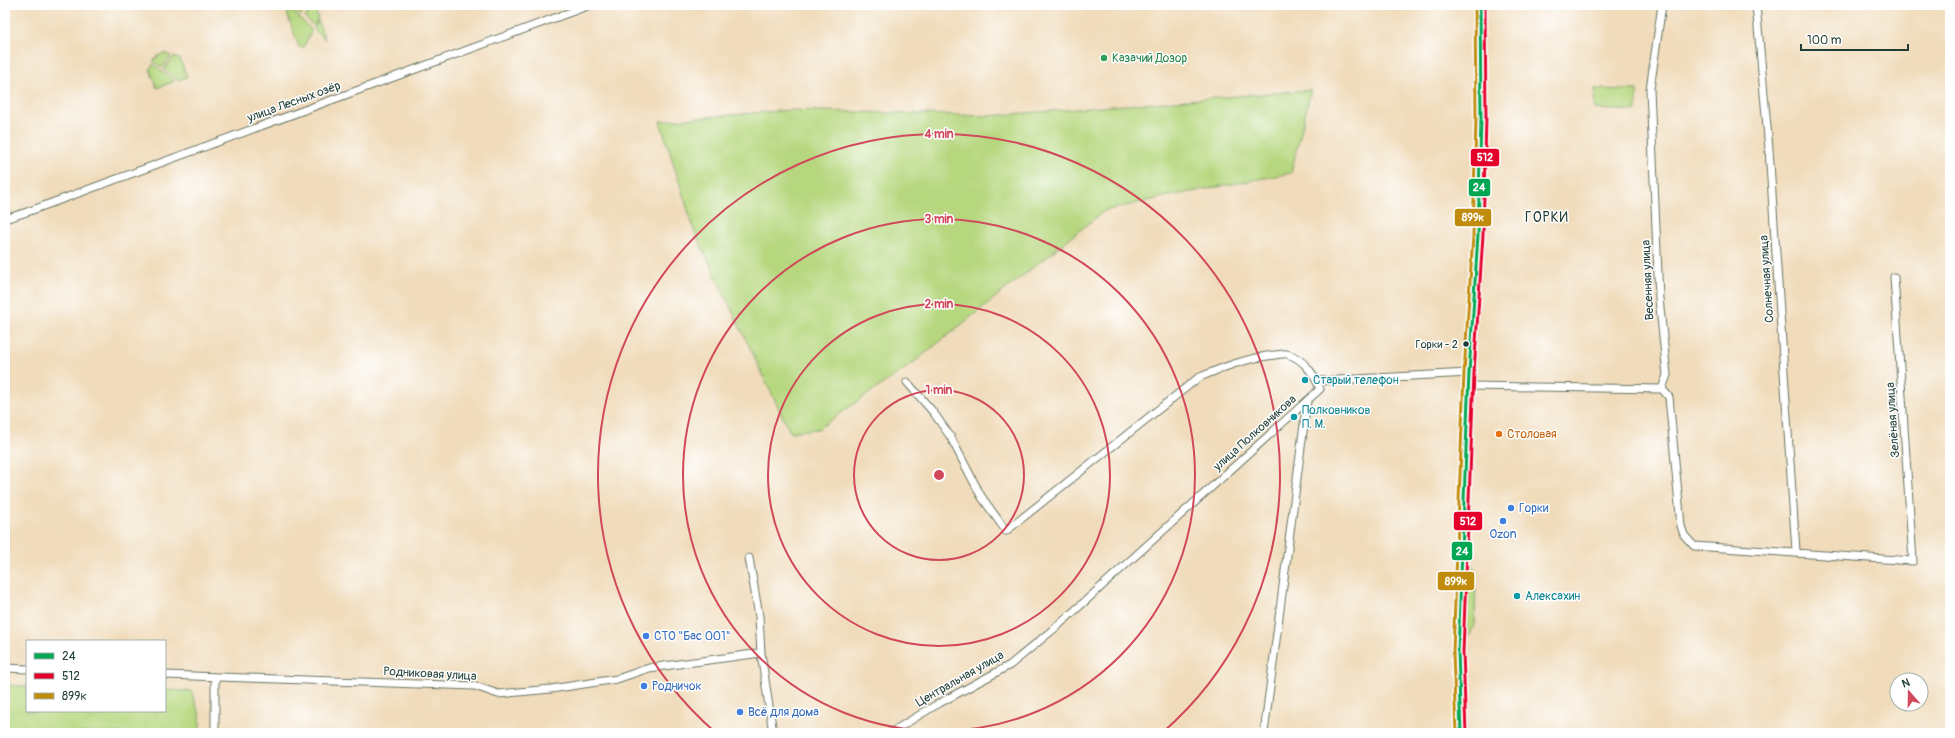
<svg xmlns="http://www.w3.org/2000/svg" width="1955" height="738" font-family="Pangolin,sans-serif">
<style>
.green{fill:#b6d77e;stroke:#6a8a59}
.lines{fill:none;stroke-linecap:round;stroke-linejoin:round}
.minor-casing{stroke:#687463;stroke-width:9}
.major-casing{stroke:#687463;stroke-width:11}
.minor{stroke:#fff;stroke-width:7}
.major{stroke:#fff;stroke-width:9}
.bus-1-casing{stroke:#fff;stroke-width:6}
.bus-2-casing{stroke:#fff;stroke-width:6}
.bus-3-casing{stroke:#fff;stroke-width:6}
.bus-1{stroke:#00a651;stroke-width:3}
.bus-2{stroke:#e4002b;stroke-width:3}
.bus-3{stroke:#c18c0d;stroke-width:3}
.ring{fill:none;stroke:#d1495b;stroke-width:2}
.leisure-dot{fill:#2e9e5b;stroke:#fff;stroke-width:1.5}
.bus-dot{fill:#1f3d34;stroke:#fff;stroke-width:1.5}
.culture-dot{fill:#0f9aa8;stroke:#fff;stroke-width:1.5}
.food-dot{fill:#e8710a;stroke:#fff;stroke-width:1.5}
.shop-dot{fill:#3f7fe0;stroke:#fff;stroke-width:1.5}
.labels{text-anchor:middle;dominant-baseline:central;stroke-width:3;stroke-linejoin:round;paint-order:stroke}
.bus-label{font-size:11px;fill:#1f3d34;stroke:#fff;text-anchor:end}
.leisure-label{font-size:12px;fill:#27864d;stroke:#fff;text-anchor:start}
.street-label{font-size:12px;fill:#1f3d34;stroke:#fff}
.culture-label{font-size:12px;fill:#0d838f;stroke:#fff;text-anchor:start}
.food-label{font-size:12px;fill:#c56008;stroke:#fff;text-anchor:start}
.shop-label{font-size:12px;fill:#366cbe;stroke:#fff;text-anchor:start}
.quarter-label{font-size:14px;letter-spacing:1px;fill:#1f3d34;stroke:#fff}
.centre{fill:#d1495b;stroke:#fff;stroke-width:2}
.ring-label{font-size:12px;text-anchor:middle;font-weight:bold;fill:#d1495b;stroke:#fff;stroke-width:3;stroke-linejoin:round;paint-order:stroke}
.line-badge{stroke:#fff;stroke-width:1.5}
.badge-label{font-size:11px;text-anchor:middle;font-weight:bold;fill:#fff}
</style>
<rect width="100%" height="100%" fill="#fff"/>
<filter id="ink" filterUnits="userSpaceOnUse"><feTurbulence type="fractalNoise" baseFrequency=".025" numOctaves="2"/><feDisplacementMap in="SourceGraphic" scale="8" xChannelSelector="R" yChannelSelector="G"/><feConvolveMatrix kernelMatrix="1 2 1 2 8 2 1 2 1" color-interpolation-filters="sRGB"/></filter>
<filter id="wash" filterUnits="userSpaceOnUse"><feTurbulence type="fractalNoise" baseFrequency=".012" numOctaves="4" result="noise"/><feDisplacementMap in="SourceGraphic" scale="16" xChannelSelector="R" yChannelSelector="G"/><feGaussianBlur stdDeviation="0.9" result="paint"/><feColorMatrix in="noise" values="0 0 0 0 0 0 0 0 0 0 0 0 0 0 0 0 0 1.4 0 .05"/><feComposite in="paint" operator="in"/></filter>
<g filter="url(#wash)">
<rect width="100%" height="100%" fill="#f0dbba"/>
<path class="green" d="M300,5L306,6L301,16L294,10Z
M310,8L315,10L318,17L314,26L305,18Z
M292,11L312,30L303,48L299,47L287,14Z
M318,20L325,40L314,29Z
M164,53L171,56L162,68L153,61L158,56Z
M173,57L180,59L187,77L178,80L164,69Z
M153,64L175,81L157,88L150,69Z
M1595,89L1637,90V111L1594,109Z
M1311,90L1291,173L1164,197L1104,211L913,363L818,429L790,432L695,233L660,121L789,110L989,116Z
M1466,561L1470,562L1476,574L1475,623L1470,635L1463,637Z
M5,685L27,686V711H165V690L191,691L200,715V733H5Z"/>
</g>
<g filter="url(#ink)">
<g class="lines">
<g class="minor-casing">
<path id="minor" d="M1756,5L1769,149L1796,551
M5,219L27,212L590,5
M1318,381L1469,373
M1469,386L1662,389
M1662,389L1669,397L1681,526L1684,535L1694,546L1913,561L1894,277
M1662,389L1667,375L1659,298L1650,89L1662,5
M749,558L759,616L761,653L773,733
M5,668L27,669
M165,675L475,686L498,694L551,689L617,679L649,668L761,653
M215,677V733
M890,733L936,705L1010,665L1061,623L1320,389C1315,375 1303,358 1287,354C1284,353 1278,355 1275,355C1247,358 1223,367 1198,378L1006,531L981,496L950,436L933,412L907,382
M1264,733L1307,401"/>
</g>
<g class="major-casing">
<path id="major" d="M1461,733L1458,652L1469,373L1478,235L1481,118L1480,5"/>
</g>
<use href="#minor" class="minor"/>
<use href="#major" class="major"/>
<g class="bus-1-casing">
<path id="bus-1" d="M1461,733L1458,652L1469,373L1478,235L1481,118L1480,5"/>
</g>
<g class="bus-2-casing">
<path id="bus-2" d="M1466,733L1463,652L1474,373L1483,235L1486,118L1485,5"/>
</g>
<g class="bus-3-casing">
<path id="bus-3" d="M1456,733L1453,652L1464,373L1473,235L1476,118L1475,5"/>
</g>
<use href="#bus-1" class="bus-1"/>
<use href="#bus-2" class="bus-2"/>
<use href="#bus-3" class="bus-3"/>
</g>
</g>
<g class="ring">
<circle cx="939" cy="475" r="85"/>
<circle cx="939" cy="475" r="171"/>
<circle cx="939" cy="475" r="256"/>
<path d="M715 732A341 341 0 1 1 1163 732"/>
</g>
<circle class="leisure-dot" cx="1104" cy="58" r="4"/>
<circle class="bus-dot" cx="1466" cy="344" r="3.5"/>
<g class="culture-dot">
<circle cx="1305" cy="380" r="4"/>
<circle cx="1294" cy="417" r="4"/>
<circle cx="1517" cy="596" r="4"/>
</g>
<circle class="food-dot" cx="1499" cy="434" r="4"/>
<g class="shop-dot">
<circle cx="1511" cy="508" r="4"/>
<circle cx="1503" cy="521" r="4"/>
<circle cx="646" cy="636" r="4"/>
<circle cx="644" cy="686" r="4"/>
<circle cx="740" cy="712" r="4"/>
</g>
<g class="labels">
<g class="bus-label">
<text x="1458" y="344">Горки - 2</text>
</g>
<g class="leisure-label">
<text x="1112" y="58">Казачий Дозор</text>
</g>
<g class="street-label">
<text transform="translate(294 102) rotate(-20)">улица Лесных озёр</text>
<text transform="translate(1767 279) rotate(-94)">Солнечная улица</text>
<text transform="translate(1648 280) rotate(-93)">Весенняя улица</text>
<text transform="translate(1893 420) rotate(-94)">Зелёная улица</text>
<text transform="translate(1255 433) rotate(-42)">улица Полковникова</text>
<text transform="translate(430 674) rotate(3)">Родниковая улица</text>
<text transform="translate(960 679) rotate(-30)">Центральная улица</text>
</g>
<g class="culture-label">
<text x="1313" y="380">Старый телефон</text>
<text x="1302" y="410">Полковников<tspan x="1302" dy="14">П. М.</tspan></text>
<text x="1525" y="596">Алексахин</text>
</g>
<g class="food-label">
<text x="1507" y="434">Столовая</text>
</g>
<g class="shop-label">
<text x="1519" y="508">Горки</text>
<text x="1503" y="534" text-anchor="middle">Ozon</text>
<text x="654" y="636">СТО "Бас 001"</text>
<text x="652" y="686">Родничок</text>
<text x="748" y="712">Всё для дома</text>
</g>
<g class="quarter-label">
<text x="1547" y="217">ГОРКИ</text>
</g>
</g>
<circle cx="939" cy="475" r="6" class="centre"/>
<g class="ring-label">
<text x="939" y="138">4 min</text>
<text x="939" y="223">3 min</text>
<text x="939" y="308">2 min</text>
<text x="939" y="394">1 min</text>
</g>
<g class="line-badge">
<rect x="1470" y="148" width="30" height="19" rx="4" fill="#e4002b"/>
<rect x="1468" y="178" width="23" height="19" rx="4" fill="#00a651"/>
<rect x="1454" y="208" width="38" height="19" rx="4" fill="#c18c0d"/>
<rect x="1453" y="511" width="30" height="20" rx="4" fill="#e4002b"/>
<rect x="1451" y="541" width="22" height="20" rx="4" fill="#00a651"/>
<rect x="1437" y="571" width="38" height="20" rx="4" fill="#c18c0d"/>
</g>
<g class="badge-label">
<text x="1485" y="161">512</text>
<text x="1479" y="191">24</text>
<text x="1473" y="221">899к</text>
<text x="1468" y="525">512</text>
<text x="1462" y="555">24</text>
<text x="1456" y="585">899к</text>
</g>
<rect width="1955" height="738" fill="none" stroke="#fff" stroke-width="20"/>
<rect x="26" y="640" width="140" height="72" fill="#ffffff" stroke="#a5b1ae"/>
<rect x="34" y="653" width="20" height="6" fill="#00a651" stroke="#a5b1ae"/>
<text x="62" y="660" font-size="12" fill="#1f3d34">24</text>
<rect x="34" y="673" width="20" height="6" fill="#e4002b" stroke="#a5b1ae"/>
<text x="62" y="680" font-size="12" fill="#1f3d34">512</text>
<rect x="34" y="693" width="20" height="6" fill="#c18c0d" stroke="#a5b1ae"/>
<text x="62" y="700" font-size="12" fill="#1f3d34">899к</text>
<g transform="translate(1909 692) rotate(340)"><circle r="19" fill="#ffffff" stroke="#a5b1ae"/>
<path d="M0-3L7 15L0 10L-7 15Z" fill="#d1495b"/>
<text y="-6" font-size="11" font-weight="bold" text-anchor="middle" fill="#1f3d34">N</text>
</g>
<path d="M1801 44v6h107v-6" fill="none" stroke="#1f3d34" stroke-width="2"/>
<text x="1807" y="44" font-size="12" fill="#1f3d34" stroke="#ffffff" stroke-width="3" paint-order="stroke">100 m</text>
</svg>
